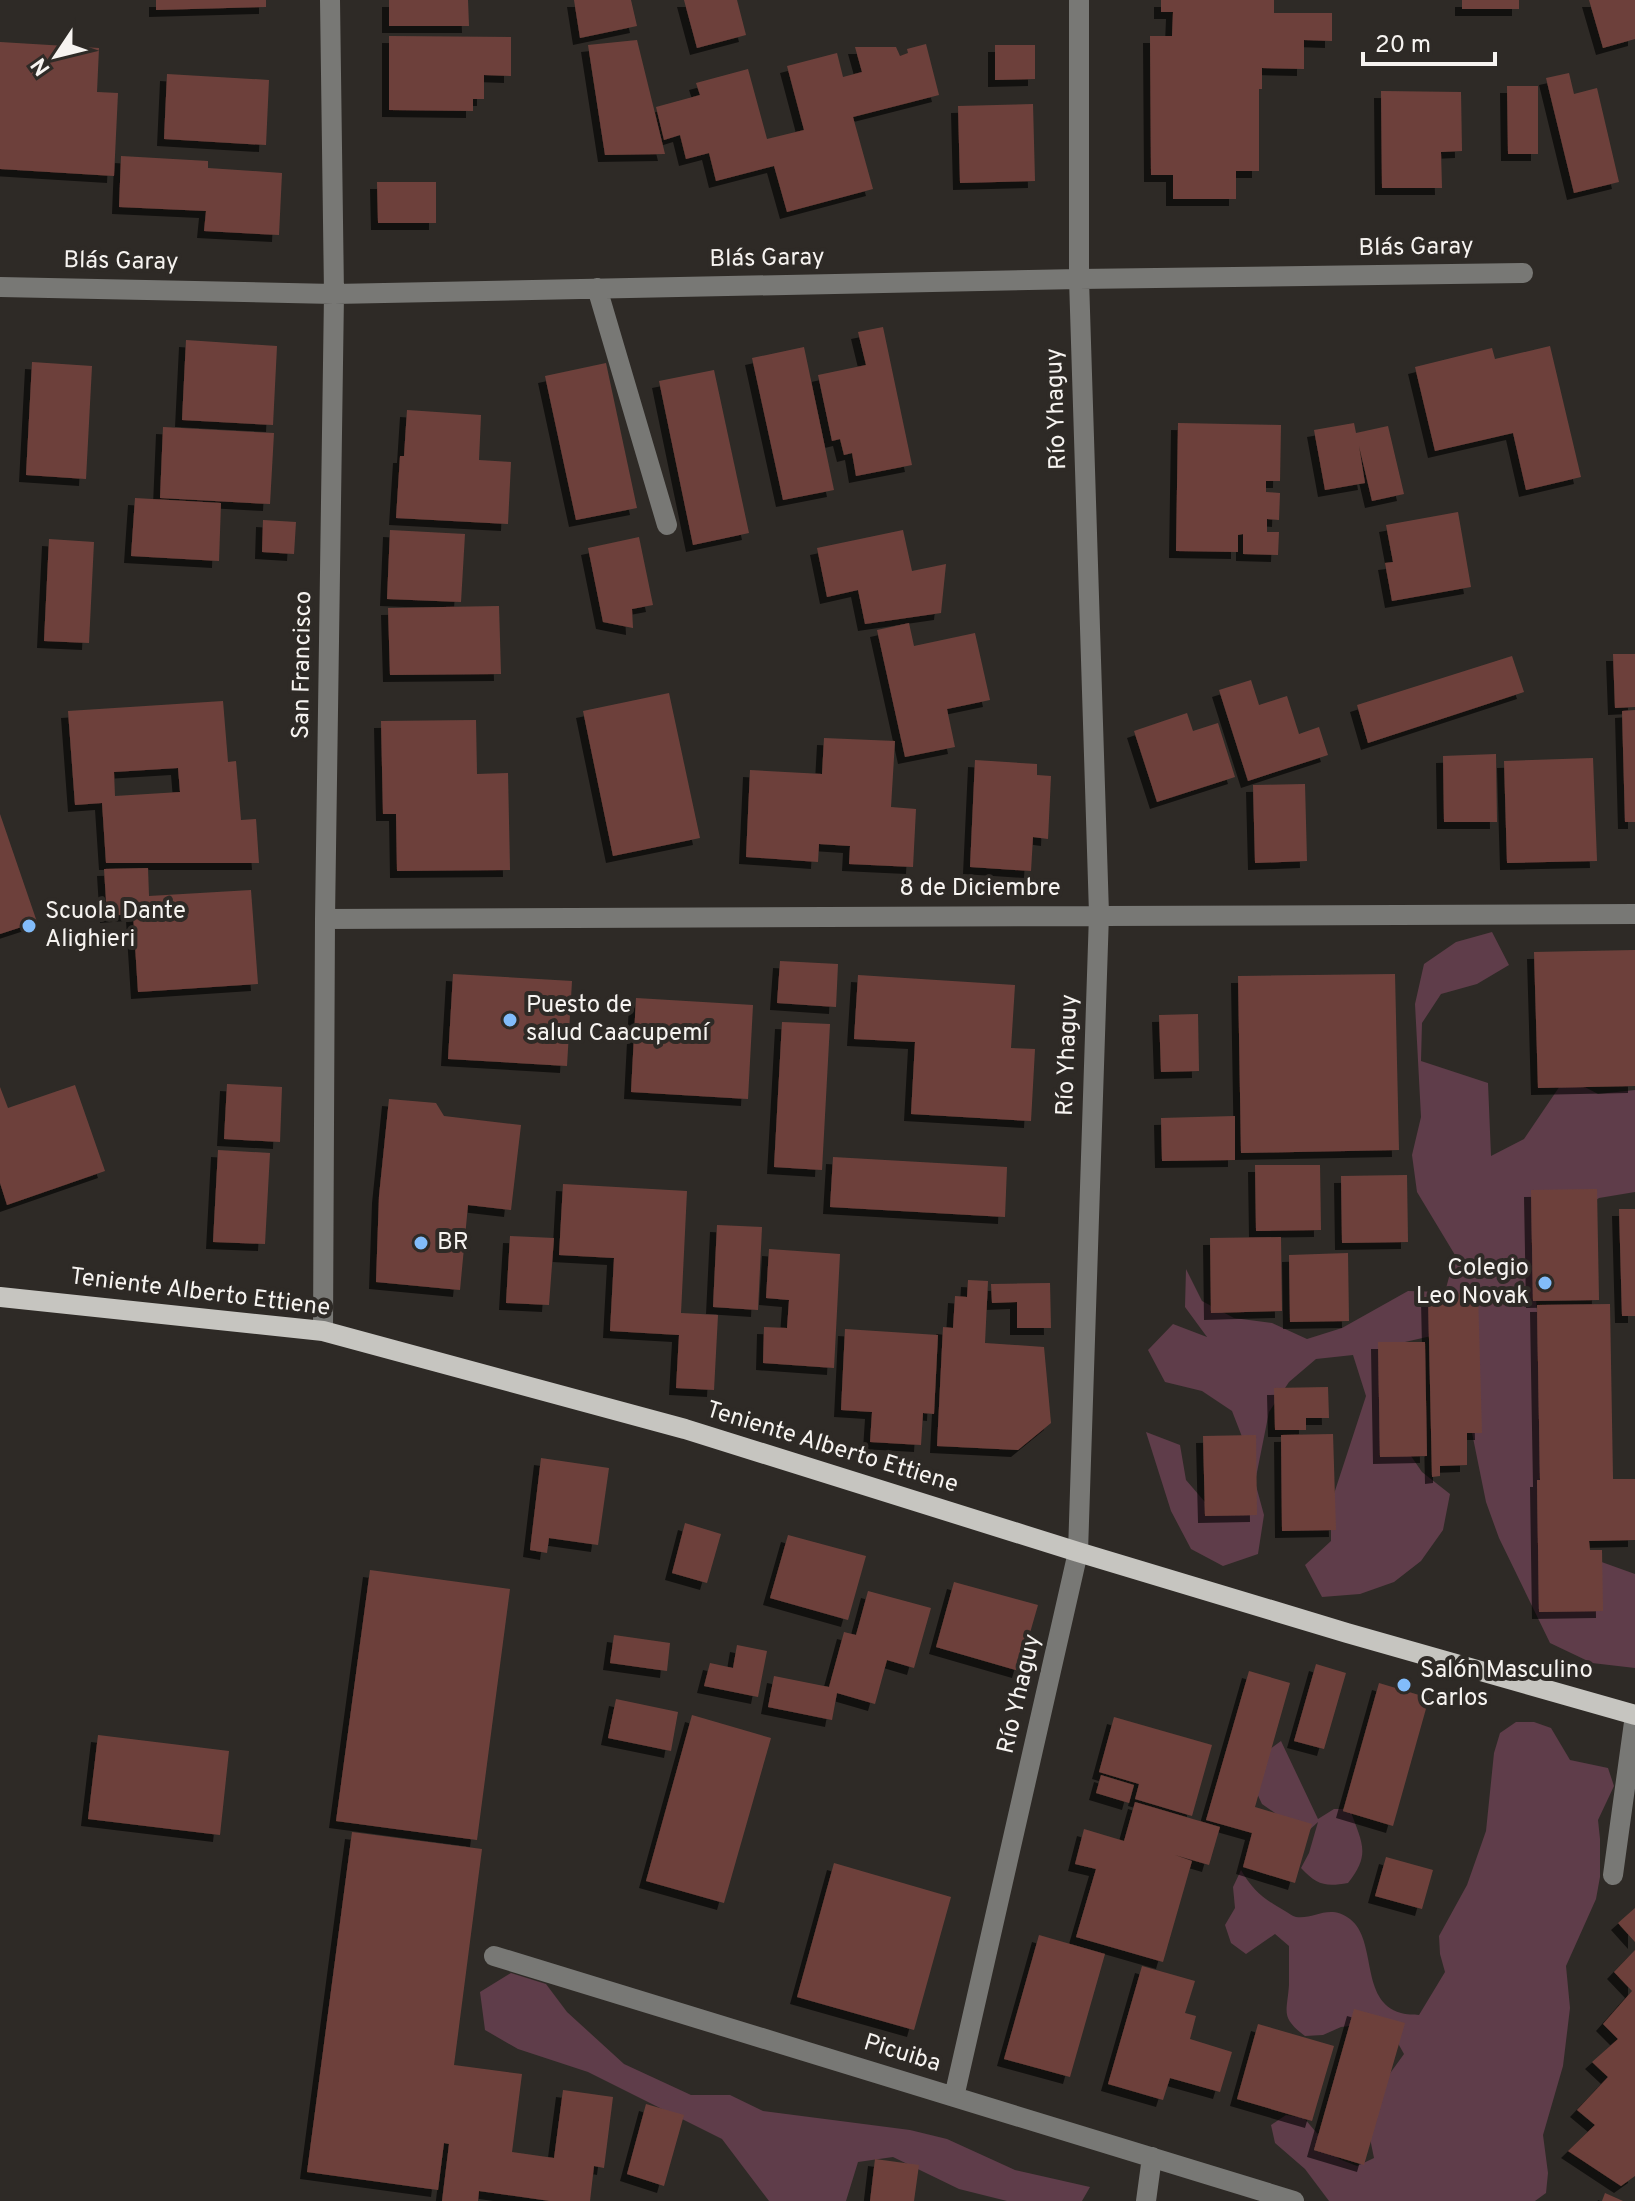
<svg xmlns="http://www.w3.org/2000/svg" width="1635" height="2201" font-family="Overpass,sans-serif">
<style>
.green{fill:#5f3d4a}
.building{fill:#6d413b;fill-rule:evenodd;filter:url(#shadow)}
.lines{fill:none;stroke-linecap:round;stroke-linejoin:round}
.minor{stroke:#787875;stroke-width:20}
.major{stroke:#c6c5c0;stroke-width:20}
.poi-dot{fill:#82bcfa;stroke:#2e2a26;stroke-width:3}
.labels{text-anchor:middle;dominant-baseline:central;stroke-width:8;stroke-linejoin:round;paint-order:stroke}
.street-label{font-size:24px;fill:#f6f3f0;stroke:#2e2a26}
.poi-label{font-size:24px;fill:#f6f3f0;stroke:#2e2a26;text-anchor:start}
</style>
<defs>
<filter id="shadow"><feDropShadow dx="-7" dy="7" stdDeviation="0" flood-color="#0009"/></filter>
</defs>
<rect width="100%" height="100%" fill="#2e2a26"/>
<path class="green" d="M1492,932L1509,965L1477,984L1441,994L1422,1023L1421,1061L1488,1083L1491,1156L1524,1139L1566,1077L1598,1094L1635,1090V1192L1599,1198L1538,1239L1534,1274L1537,1311L1558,1381L1571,1551L1635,1574V1668L1592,1663L1550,1643L1499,1538L1486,1502L1470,1423L1440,1334L1405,1342L1402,1443L1422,1472L1450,1494L1443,1530L1421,1561L1394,1582L1360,1594L1322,1597L1305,1565L1331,1541V1503L1366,1396L1353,1355L1316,1359L1289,1382L1269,1412L1255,1482L1264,1515L1258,1554L1223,1566L1191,1549L1171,1511L1146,1432L1180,1445L1186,1480L1211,1509L1246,1447L1232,1411L1202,1391L1165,1382L1148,1350L1173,1324L1207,1337L1185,1307L1186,1269L1202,1301L1234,1318L1272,1323L1307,1339L1342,1328L1408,1291L1445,1292L1455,1255L1417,1192L1412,1155L1421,1117L1415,1004L1424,964L1456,942Z
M1516,1722H1534L1551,1728L1570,1760L1608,1768L1614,1786L1598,1820L1600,1839V1877L1596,1899L1566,1966L1570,2008L1563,2066L1543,2135L1548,2173L1546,2193L1535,2201H1329L1305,2169L1275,2143L1271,2125L1286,2115L1304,2118L1339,2159L1357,2166L1374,2158L1366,2119L1370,2101L1404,2054L1395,2038L1359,2025L1341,2027L1323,2035L1305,2036C1280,2017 1287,2013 1289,1985C1289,1973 1289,1959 1289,1946L1275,1934L1246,1954L1231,1943L1225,1925L1235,1908L1233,1887L1241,1870C1253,1891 1264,1899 1285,1911C1289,1913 1292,1916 1296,1917C1314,1920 1329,1903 1350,1919C1378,1941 1359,2001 1401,2013C1406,2015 1414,2014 1419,2015L1445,1972L1440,1954L1439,1936L1467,1885L1486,1831L1494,1753L1500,1733Z
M1281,1741L1318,1819L1334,1809H1350C1361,1842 1372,1853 1348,1883C1325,1887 1317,1885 1301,1868L1309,1853L1318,1822L1305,1834L1262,1804L1254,1787L1266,1752Z
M511,1973L546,1984L567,2012L624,2064L691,2095H730L763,2111L910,2130L947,2139L1015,2170L1090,2187L1082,2201H1007L959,2189L893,2157L858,2162L846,2201H769L722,2139L588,2072L518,2049L485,2030L480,1992Z"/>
<path class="building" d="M156,0H266V7L156,10Z
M389,0H468L469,26H389Z
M574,0H631L637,26L580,38Z
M684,0H737L746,35L697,48Z
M1161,0H1274V13H1332V41L1304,40V69L1262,68V89H1259V171H1236V199H1173V175H1151L1150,36H1172L1173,12H1161Z
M1462,0H1519V9H1462Z
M1589,0H1635V39L1603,48Z
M389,36L511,37V76L484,75V99H473V111L389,110Z
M637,40L665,154L605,155L588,45Z
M0,42L99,48L97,92L118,93L114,176L0,169Z
M926,44L939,95L853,117L873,189L787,212L774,166L716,181L709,153L686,159L680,135L664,140L656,107L700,95L696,83L748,69L767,139L804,130L787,66L837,53L843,77L862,72L855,47H896L900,56L908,53L907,49Z
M995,45H1035V79L995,80Z
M1569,73L1574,94L1597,88L1619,182L1574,193L1546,78Z
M167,74L269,80L266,145L164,139Z
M1507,86H1538V154H1508Z
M1381,91L1461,92L1462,151L1441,152L1442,188H1382Z
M1033,104L1035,181L960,183L958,106Z
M121,156L208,161V168L282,173L279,235L204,231L206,211L119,207Z
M377,182H436V223H378Z
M883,327L912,465L856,476L852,453L844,455L840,439L832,441L818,375L866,365L858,332Z
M186,340L277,346L273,425L182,420Z
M1550,346L1581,477L1526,490L1513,433L1435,451L1415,367L1492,348L1495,359Z
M804,347L834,490L783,500L752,358Z
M32,362L92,366L86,479L26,475Z
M606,363L637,508L576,520L545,376Z
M714,370L749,533L693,545L659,381Z
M407,410L481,415L479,460L511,462L508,524L396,518L400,456H404Z
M1178,423L1281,425L1280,481H1266V492L1280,493L1279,520L1267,519V532H1279L1278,555L1243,554V534L1238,535V552L1176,551Z
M1354,423L1356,433L1388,426L1404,494L1372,501L1359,446L1365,483L1325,490L1314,430Z
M163,427L274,433L270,504L160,498Z
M135,498L221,503L219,561L131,556Z
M1458,512L1471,587L1392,601L1385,563L1393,562L1386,525Z
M263,520L296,522L294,554L262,552Z
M390,530L465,534L461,602L387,599Z
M903,530L912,571L946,564L941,613L865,624L858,590L827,597L817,548Z
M639,537L653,605L632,609L633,628L603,622L588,548Z
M49,539L94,542L89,643L44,641Z
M499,606L501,674L390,675L388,608Z
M909,623L914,646L975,633L990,700L947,709L955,747L905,757L877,630Z
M1613,654H1635V707L1615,708Z
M1512,656L1524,692L1368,743L1357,705Z
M1251,680L1259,705L1287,696L1299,734L1319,727L1328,755L1248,781L1219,690Z
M669,693L700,838L613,856L583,711Z
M223,701L228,762L236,761L241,820L256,819L259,863H106L102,803L75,805L68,711ZM178,768L180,792L115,796L114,772Z
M1635,710V822H1625L1622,711Z
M1187,713L1193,731L1218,723L1235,777L1157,802L1134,731Z
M476,720L477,774L508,773L510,870L397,871L396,814H383L381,721Z
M824,738L895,741L891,807L916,809L913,867L849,864L850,846L819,844L818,862L746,857L750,770L822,774Z
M1496,754L1497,822H1444L1443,756Z
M1593,758L1597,861L1507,863L1504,761Z
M975,760L1037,764V775L1051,776L1048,839L1033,837L1031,871L970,867Z
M1305,784L1307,861L1255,863L1253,785Z
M0,814L37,922L0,934Z
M148,868L149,896L251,890L258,984L138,992L133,914L107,916L104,869Z
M1635,950V1086L1538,1088L1534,952Z
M780,961L838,964L836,1007L777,1003Z
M453,974L572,981L567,1066L448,1059Z
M1395,974L1399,1150L1241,1153L1238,976Z
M858,975L1015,985L1011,1048L1035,1049L1031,1121L911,1114L915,1042L854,1039Z
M636,998L753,1005L748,1099L631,1092Z
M1198,1014L1199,1071L1161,1072L1159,1015Z
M782,1022L830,1024L822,1170L774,1167Z
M227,1084L282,1087L280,1142L224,1139Z
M75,1085L105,1171L7,1205L0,1183V1087L8,1108Z
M389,1099L436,1103L444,1116L521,1125L511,1210L468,1205L460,1290L376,1282L379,1196Z
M1235,1116V1160L1162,1161L1161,1118Z
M218,1150L270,1153L265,1244L213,1242Z
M833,1157L1007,1167L1005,1217L830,1207Z
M1255,1165H1320L1321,1230L1256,1231Z
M1407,1175L1408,1242L1342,1243L1341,1176Z
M563,1184L687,1191L681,1313L718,1315L714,1390L676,1388L679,1335L610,1331L614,1258L559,1255Z
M1597,1189L1599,1300L1533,1301L1531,1190Z
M1619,1209H1635V1316H1622Z
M717,1225L762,1227L758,1310L713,1307Z
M510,1236L554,1238L549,1305L506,1303Z
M1281,1237L1282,1311L1211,1313L1210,1238Z
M769,1249L840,1254L834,1368L763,1363L764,1327L787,1328L789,1300L766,1298Z
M1348,1253L1349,1321L1290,1322L1289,1255Z
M968,1280L988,1281L985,1343L1044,1347L1051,1423L1018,1450L937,1446L943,1327L953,1328L955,1296L967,1297Z
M1050,1283L1051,1328H1017V1302L992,1303L991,1284Z
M1478,1293L1482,1433H1467V1465L1440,1466V1476L1432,1477L1428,1294Z
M1610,1304L1613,1479H1635V1540L1589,1541L1590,1550H1602L1603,1611L1539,1612L1537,1480H1540L1537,1305Z
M845,1329L938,1335L934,1414L923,1413L921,1445L870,1442L872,1412L841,1410Z
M1378,1342H1425L1427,1456L1380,1457Z
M1328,1387L1329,1418H1306V1430H1275L1274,1388Z
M1333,1434L1336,1530L1282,1531L1281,1435Z
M1256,1435L1257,1515L1205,1516L1203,1436Z
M541,1458L609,1468L598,1545L549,1538L547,1553L530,1550Z
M685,1523L721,1534L707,1583L672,1573Z
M788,1535L866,1556L848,1620L770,1598Z
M370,1570L510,1589L477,1840L336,1821Z
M954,1582L1038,1605L1019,1671L936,1647Z
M868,1591L931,1608L914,1668L887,1660L875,1704L837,1693L832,1720L768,1707L774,1676L829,1687L844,1632L856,1635Z
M614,1635L670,1643L667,1671L610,1663Z
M737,1645L767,1651L758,1697L704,1686L710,1663L733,1668Z
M1316,1664L1346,1673L1324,1749L1294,1741Z
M1249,1671L1290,1683L1255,1807L1312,1824L1295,1883L1243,1867L1252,1833L1206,1820Z
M1379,1683L1429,1698L1393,1826L1343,1811Z
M616,1699L678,1712L671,1751L608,1738Z
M692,1715L771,1738L724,1903L646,1881Z
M1114,1717L1212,1745L1192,1816L1135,1799L1139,1784L1099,1772Z
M98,1735L229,1751L220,1835L88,1819Z
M1101,1775L1134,1785L1129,1803L1096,1793Z
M1135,1802L1220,1827L1209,1865L1175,1855L1192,1861L1163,1962L1076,1937L1096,1869L1075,1864L1084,1829L1124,1841Z
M352,1832L482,1849L454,2065L522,2074L512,2152L554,2158L563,2090L613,2097L604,2168L594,2166L590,2201H550L479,2191L478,2201H442L449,2144L444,2143L438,2190L307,2172Z
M1386,1857L1433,1870L1422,1909L1375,1896Z
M834,1863L951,1897L914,2030L797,1997Z
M1635,1908V1942L1618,1923Z
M1039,1935L1105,1954L1070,2077L1004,2059Z
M1635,1950V2176L1621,2186L1568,2151L1595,2125L1577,2110L1608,2077L1592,2062L1618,2039L1603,2024L1632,1991L1614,1972Z
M1142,1966L1195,1981L1185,2013L1196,2016L1190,2039L1232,2052L1220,2092L1170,2078L1163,2100L1108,2084Z
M1354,2009L1405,2023L1364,2165L1314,2150Z
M1258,2024L1334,2046L1312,2121L1237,2099Z
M646,2104L684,2115L664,2186L627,2174Z
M875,2159L919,2165L914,2201H870Z
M1605,2193L1623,2201H1602Z"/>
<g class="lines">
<path class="minor" d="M0,287L334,294L1079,279L1523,273
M597,288L667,525
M325,919L1635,914
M323,1331L325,919L334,294L330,0
M1613,1875L1635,1715
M494,1956L1294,2201
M954,2097L1078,1552L1099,914L1079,279V0
M1146,2201L1152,2157"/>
<path class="major" d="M0,1297L323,1331L685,1429L1078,1552L1347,1633L1635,1715"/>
</g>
<g class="poi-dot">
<circle cx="29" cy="926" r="8"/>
<circle cx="510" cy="1020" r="8"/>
<circle cx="421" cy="1243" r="8"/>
<circle cx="1545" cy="1283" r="8"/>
<circle cx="1404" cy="1685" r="8"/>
</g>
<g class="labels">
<g class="street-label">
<text transform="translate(1416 248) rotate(-1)">Blás Garay</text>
<text transform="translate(767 259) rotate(-1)">Blás Garay</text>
<text transform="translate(121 262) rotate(1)">Blás Garay</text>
<text transform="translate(1057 409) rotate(-92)">Río Yhaguy</text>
<text transform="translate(303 665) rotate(-89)">San Francisco</text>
<text x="980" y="889">8 de Diciembre</text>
<text transform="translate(1068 1055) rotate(-88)">Río Yhaguy</text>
<text transform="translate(200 1293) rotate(7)">Teniente Alberto Ettiene</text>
<text transform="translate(832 1448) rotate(17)">Teniente Alberto Ettiene</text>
<text transform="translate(1020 1694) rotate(-77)">Río Yhaguy</text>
<text transform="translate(902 2054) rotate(17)">Picuiba</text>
</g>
<g class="poi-label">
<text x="45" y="912">Scuola Dante<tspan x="45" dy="28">Alighieri</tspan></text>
<text x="526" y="1006">Puesto de<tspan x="526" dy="28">salud Caacupemí</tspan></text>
<text x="437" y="1243">BR</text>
<text x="1529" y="1269" text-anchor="end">Colegio<tspan x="1529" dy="28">Leo Novak</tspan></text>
<text x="1420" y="1671">Salón Masculino<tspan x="1420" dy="28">Carlos</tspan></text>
</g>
</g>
<g transform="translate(56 56) rotate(235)" stroke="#2e2a26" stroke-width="6" paint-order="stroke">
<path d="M0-6L14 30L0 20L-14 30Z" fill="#f6f3f0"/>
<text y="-12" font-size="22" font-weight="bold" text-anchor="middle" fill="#f6f3f0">N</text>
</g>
<path d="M1363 52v12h132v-12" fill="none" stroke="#f6f3f0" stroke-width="4"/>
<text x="1375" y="52" font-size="24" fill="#f6f3f0" stroke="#2e2a26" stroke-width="6" paint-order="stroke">20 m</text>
</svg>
